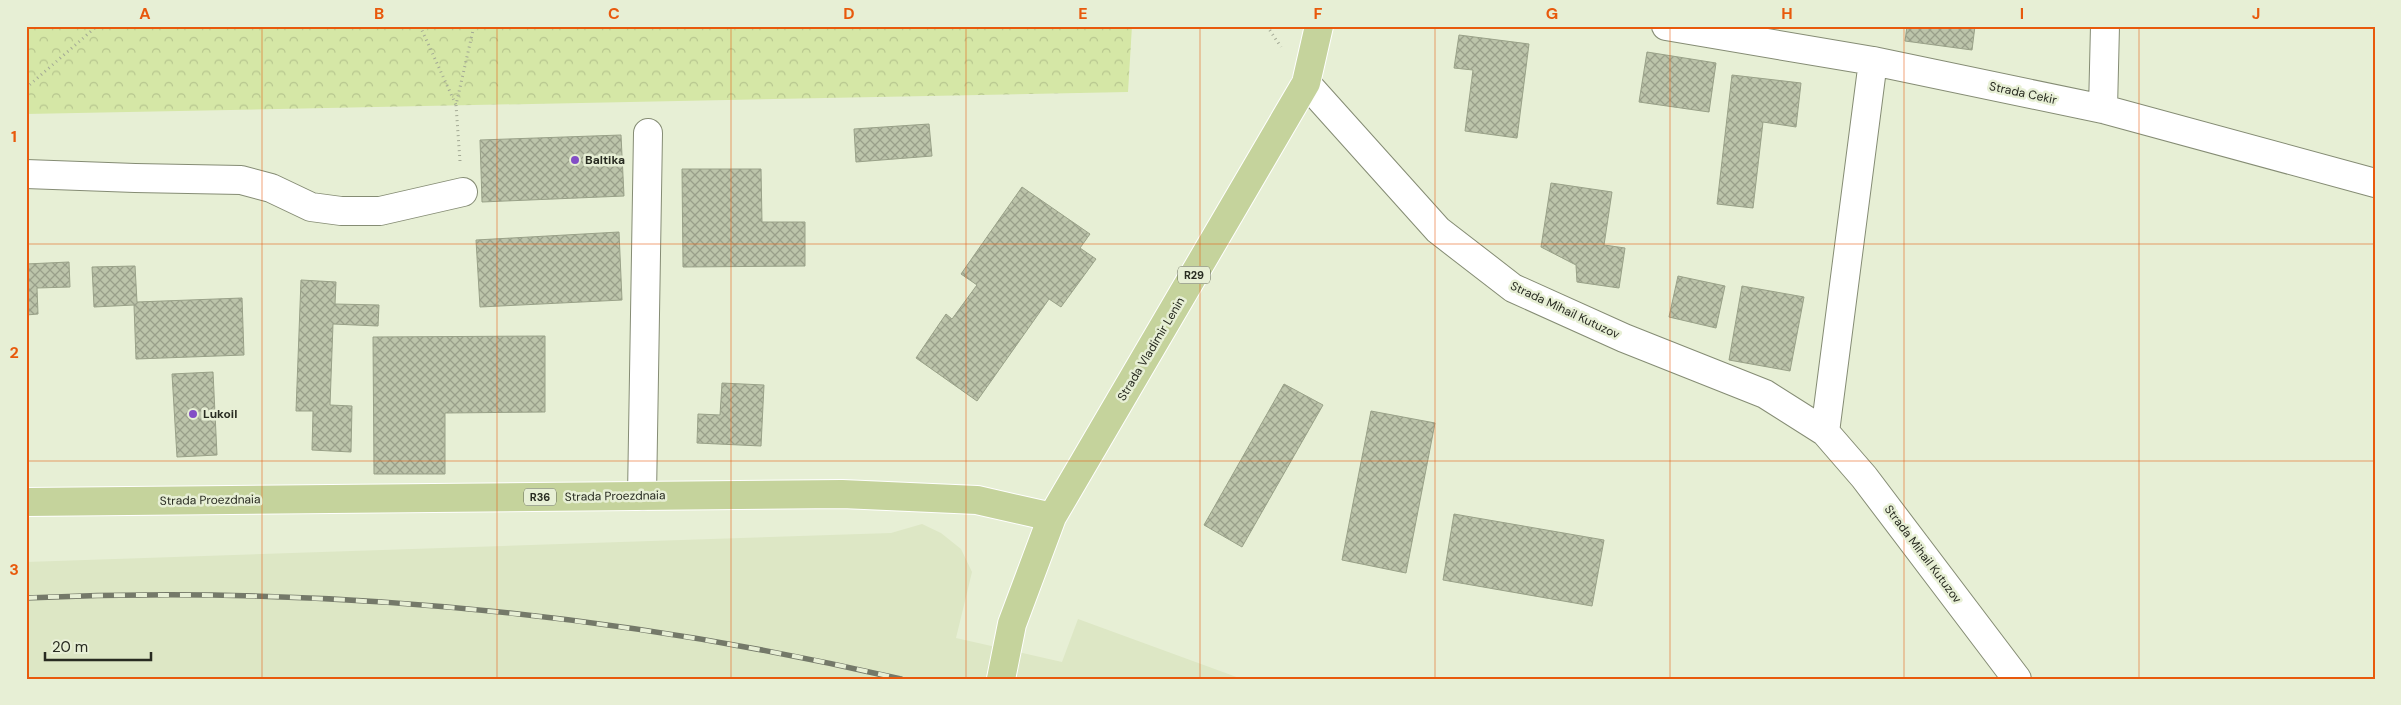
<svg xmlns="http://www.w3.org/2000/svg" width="2401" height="705" font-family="'DM Sans',sans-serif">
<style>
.built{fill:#dde7c5}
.park{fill:url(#park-crowns)}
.building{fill:url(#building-cross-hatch);stroke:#99a188}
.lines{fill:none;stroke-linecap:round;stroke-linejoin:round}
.minor-casing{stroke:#858c74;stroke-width:30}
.major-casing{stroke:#fff;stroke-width:30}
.path{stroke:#a3a995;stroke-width:3;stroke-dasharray:1 4;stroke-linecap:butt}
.minor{stroke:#fff;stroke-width:28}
.major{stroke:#c5d39c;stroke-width:28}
.rail-casing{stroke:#747969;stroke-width:5.5}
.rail{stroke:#e7efd5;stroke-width:4;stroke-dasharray:11;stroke-linecap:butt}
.grid{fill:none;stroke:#e8590c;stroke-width:1;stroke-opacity:0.55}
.poi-dot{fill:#834ec6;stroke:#e7efd5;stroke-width:2}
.labels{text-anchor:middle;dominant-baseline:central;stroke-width:5;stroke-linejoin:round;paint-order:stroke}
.shield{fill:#e7efd5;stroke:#616657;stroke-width:1}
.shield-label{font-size:11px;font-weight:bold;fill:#282b21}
.street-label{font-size:12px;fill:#282b21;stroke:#e7efd5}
.poi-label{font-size:12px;font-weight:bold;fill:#282b21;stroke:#e7efd5;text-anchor:start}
.neatline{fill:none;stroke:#e8590c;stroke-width:2}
.grid-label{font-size:16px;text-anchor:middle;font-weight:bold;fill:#e8590c}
</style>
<defs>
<pattern id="park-crowns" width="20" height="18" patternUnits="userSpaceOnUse" patternTransform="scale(1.25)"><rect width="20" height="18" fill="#d5e7a6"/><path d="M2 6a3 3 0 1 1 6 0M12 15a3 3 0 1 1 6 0" fill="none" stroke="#b7c68f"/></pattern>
<pattern id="building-cross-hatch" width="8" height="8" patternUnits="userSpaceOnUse" patternTransform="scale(1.25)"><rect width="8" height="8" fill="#bcc4aa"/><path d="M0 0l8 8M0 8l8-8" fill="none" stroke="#999f8a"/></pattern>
</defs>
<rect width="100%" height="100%" fill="#e7efd5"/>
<path class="built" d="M922,524L941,533L961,549L972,572L956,638L1062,662L1078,619L1242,679H26V562L891,533Z"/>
<path class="park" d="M26,26H1132L1128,92L26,114Z"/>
<path class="building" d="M1907,26H1975L1972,50L1905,41Z
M1459,35L1529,44L1517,138L1465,131L1473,70L1454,68Z
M1647,52L1716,63L1709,112L1639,102Z
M1732,75L1801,83L1796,127L1763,122L1753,208L1717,204Z
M929,124L932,156L856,162L854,129Z
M621,135L624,196L482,202L480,140Z
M682,169H761L762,222H805V266L683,267Z
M1551,183L1612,192L1604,245L1625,248L1619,288L1577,282L1576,265L1541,247Z
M1022,187L1090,234L1080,248L1096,259L1061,307L1049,299L977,401L916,358L946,314L952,319L977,285L961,274Z
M619,232L622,300L480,307L476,240Z
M69,262L70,287L37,288L38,314L26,315V264Z
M135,266L137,302L242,298L244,355L136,359L134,305L94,307L92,267Z
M1678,276L1725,286L1716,328L1669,317Z
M301,280L336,282L335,304L379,305L378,326L333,324L330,405L352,406L351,452L312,450L313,411H296Z
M1742,286L1804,297L1790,371L1729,360Z
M545,336V412L445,413V474H374L373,337Z
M213,372L217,455L177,457L172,374Z
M722,383L764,385L761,446L697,443L698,414L720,415Z
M1284,384L1323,405L1242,547L1204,525Z
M1371,411L1435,423L1406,573L1342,560Z
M1454,514L1604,540L1592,606L1443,580Z"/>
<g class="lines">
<g class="minor-casing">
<path id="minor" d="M1666,26L1873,61L2103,109L2375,183
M1306,83L1438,230L1513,288L1624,338L1765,394L1825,432L1864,477L2017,679
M2103,109L2105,26
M26,174L135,178L241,180L271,188L311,207L341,211H380L463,192
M1825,432L1873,61
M642,496L648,133"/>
</g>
<g class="major-casing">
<path id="major" d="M26,502L842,494L977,500L1052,517
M1001,679L1012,624L1052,517L1306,83L1319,26"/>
</g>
<path class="path" d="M420,26L456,105
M1267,26L1281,47
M26,88L97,26
M460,161L456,105L474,26"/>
<use href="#minor" class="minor"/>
<use href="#major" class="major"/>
<g class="rail-casing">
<path id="rail" d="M26,598C320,585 615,613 901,679"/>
</g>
<use href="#rail" class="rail"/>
</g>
<path class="grid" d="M262,26V679M497,26V679M731,26V679M966,26V679M1200,26V679M1435,26V679M1670,26V679M1904,26V679M2139,26V679M26,244H2375M26,461H2375"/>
<g class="poi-dot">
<circle cx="575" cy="160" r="5"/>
<circle cx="193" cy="414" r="5"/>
</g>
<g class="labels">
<g class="shield">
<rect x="1178" y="266.5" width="32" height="17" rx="4"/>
<rect x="524" y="488.5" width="32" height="17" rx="4"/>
</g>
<g class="shield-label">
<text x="1194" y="275">R29</text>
<text x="540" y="497">R36</text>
</g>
<g class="street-label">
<text transform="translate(2023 93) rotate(12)">Strada Cekir</text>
<text transform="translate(1565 310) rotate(25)">Strada Mihail Kutuzov</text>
<text transform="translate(1151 349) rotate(-59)">Strada Vladimir Lenin</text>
<text transform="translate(615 496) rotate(-1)">Strada Proezdnaia</text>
<text transform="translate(210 500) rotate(-1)">Strada Proezdnaia</text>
<text transform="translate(1923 554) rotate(53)">Strada Mihail Kutuzov</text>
</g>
<g class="poi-label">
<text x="585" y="160">Baltika</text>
<text x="203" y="414">Lukoil</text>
</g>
</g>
<rect width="2401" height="705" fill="none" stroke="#e7efd5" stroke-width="55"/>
<path d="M45 652v8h106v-8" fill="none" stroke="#282b21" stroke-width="2.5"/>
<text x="52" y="652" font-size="15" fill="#282b21" stroke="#e7efd5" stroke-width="4" paint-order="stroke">20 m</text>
<rect x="28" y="28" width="2346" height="650" class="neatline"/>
<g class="grid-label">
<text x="145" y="19">A</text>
<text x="379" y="19">B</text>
<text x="614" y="19">C</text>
<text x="849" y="19">D</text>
<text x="1083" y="19">E</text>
<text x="1318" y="19">F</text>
<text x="1552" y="19">G</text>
<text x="1787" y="19">H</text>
<text x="2022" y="19">I</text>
<text x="2256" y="19">J</text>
<text x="14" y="142">1</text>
<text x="14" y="358">2</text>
<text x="14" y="575">3</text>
</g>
</svg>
